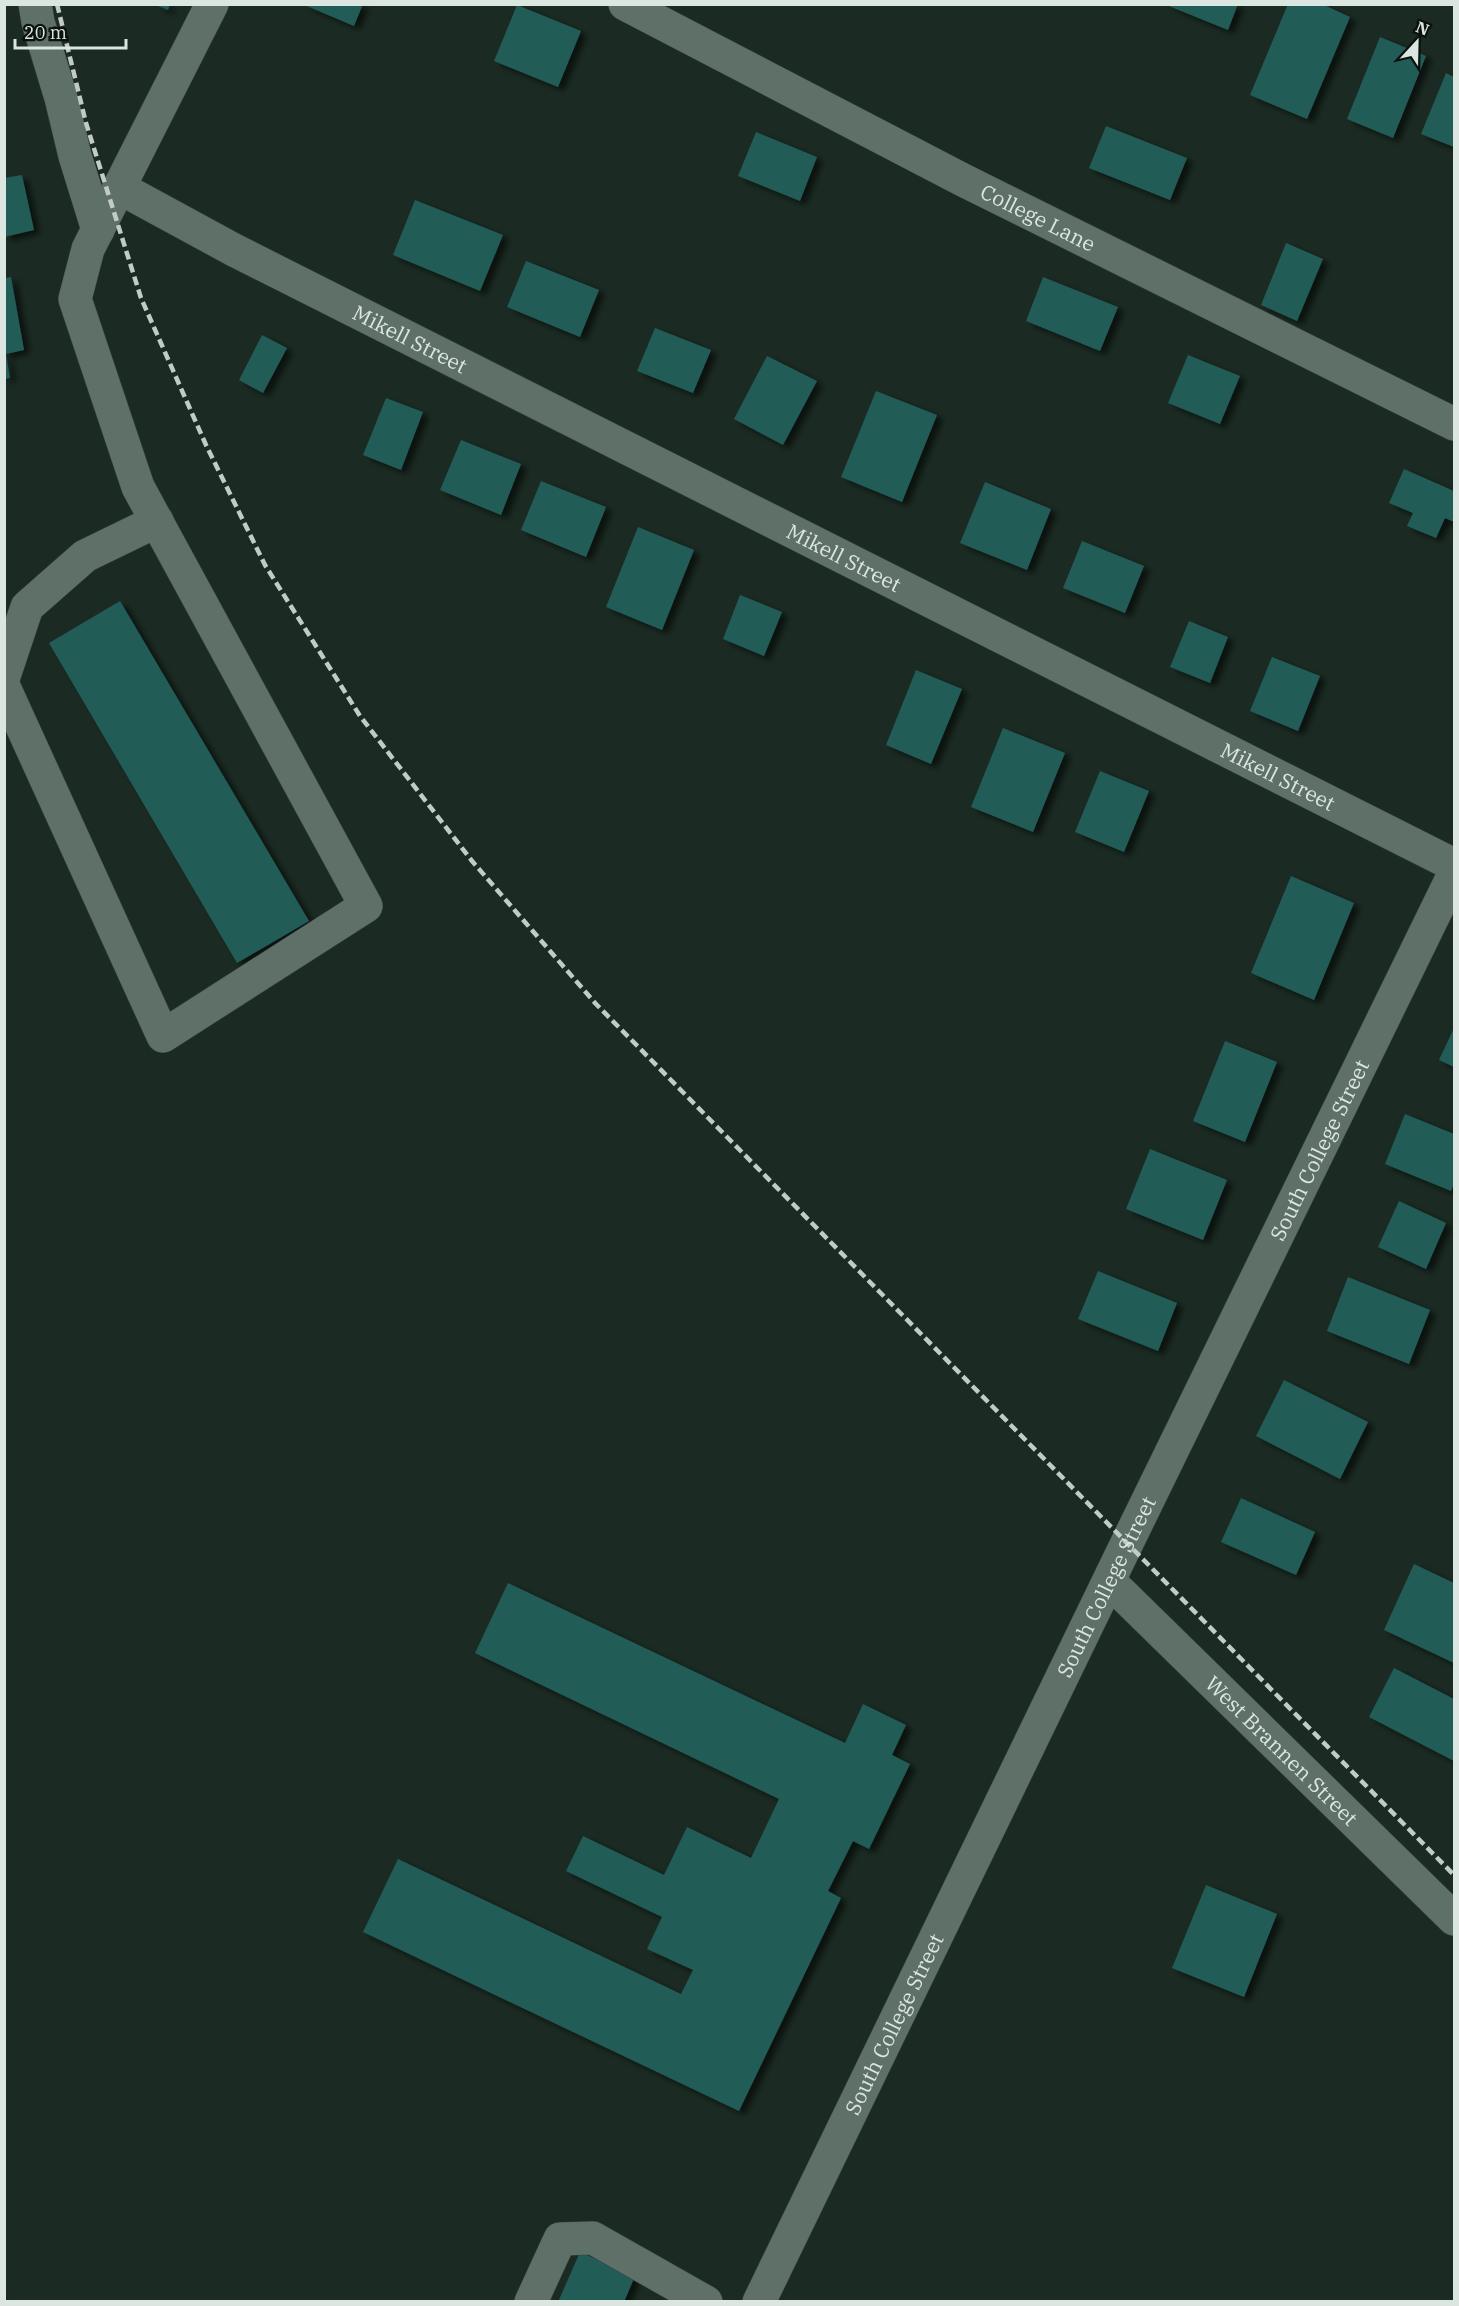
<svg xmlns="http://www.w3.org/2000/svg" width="1459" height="2306" font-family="'IBM Plex Serif',serif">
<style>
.building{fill:#245b57;filter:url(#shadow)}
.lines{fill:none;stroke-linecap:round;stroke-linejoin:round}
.minor-casing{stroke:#39463f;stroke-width:34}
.minor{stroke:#5e7067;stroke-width:33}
.rail{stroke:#c2ccc6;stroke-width:4.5;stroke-dasharray:9 4.5;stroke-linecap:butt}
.labels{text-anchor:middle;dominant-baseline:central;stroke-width:5;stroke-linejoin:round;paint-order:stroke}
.street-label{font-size:21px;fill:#dce6e0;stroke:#0a110e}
</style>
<defs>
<filter id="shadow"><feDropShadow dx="6" dy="4" stdDeviation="3" flood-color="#0009"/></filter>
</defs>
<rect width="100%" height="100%" fill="#1b2b23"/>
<path class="building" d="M153,4H170L168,10Z
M302,4H363L354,26Z
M1164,4H1238L1228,30Z
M1288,4H1322L1350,17L1307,119L1250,95Z
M517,5L581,31L558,87L494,61Z
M1380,37L1426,56L1393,138L1347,119Z
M1446,73L1454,77V147L1421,134Z
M1106,126L1187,158L1170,200L1089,168Z
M756,132L817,157L800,201L738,176Z
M22,175L34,230L4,237V178Z
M415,200L503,235L480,291L393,255Z
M1286,243L1323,259L1297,321L1261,305Z
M526,261L599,290L580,337L507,307Z
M11,277L24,350L6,354L10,378L4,379L5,278Z
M1043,277L1118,307L1100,351L1026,321Z
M655,328L711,350L693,393L637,371Z
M262,335L287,348L263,393L239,380Z
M1188,355L1240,376L1220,424L1168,403Z
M767,356L817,381L783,445L734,419Z
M876,391L937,415L902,502L841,477Z
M386,398L423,412L401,470L363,455Z
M461,440L521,464L501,515L440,490Z
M1404,469L1454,491V522L1445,518L1436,538L1407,526L1413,513L1389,503Z
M541,481L606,507L586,557L521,530Z
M985,482L1051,509L1027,570L960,543Z
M638,527L694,550L662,630L606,607Z
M1082,541L1144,566L1125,613L1063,588Z
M740,595L782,612L764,656L723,639Z
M120,601L309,921L237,963L49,643Z
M1189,621L1228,637L1210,683L1170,667Z
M1272,657L1320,676L1298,731L1250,711Z
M916,670L962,689L931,764L886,745Z
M1003,728L1065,753L1033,832L971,807Z
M1100,771L1149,791L1124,852L1075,832Z
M1291,876L1354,903L1314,1000L1251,973Z
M1454,1028V1067L1439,1060Z
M1225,1041L1277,1062L1245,1142L1193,1121Z
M1405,1114L1454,1134V1183L1451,1191L1385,1164Z
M1150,1149L1227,1180L1203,1240L1126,1209Z
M1399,1201L1446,1223L1426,1269L1378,1247Z
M1098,1271L1177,1303L1158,1351L1078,1319Z
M1348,1277L1430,1310L1409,1364L1327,1331Z
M1284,1380L1368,1422L1340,1479L1256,1436Z
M1241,1498L1315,1532L1296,1575L1221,1542Z
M1414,1564L1454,1583V1663L1384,1630Z
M508,1583L845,1743L863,1704L906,1725L892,1755L910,1764L869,1849L853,1841L828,1891L841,1898L739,2111L363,1932L398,1859L681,1994L693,1970L647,1949L662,1917L566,1871L583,1836L664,1875L687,1827L751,1858L779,1799L475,1653Z
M1394,1668L1454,1699V1761L1369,1717Z
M1206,1885L1277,1914L1244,1997L1172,1968Z
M580,2252L635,2276L624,2302H558Z"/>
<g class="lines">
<g class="minor-casing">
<g id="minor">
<path d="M35,4L38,22L61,98L75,156L98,230"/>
<path id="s1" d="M625,4L963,180L1454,424"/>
<path id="s2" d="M120,188L234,250L1454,865"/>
<path d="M4,676L27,607L85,556L157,521"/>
<path d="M4,687L163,1036L366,906L138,487L75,299L88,249L212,4"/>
<path id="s3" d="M1109,1581L1454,1919"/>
<path d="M531,2302L560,2239L593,2238L706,2302"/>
<path id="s4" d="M759,2302L1127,1543L1454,874"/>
</g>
</g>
<use href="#minor" class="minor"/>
<path class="rail" d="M57,4L86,123L141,298L206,445L265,565L360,716L472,861L596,1004L1454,1875"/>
</g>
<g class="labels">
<g class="street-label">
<text stroke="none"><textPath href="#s1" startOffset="465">College Lane</textPath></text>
<text stroke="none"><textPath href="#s2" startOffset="327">Mikell Street</textPath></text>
<text stroke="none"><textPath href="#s2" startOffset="813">Mikell Street</textPath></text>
<text stroke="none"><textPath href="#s2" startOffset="1299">Mikell Street</textPath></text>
<text stroke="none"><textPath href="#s4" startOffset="1281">South College Street</textPath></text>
<text stroke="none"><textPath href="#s4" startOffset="795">South College Street</textPath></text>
<text stroke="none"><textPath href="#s3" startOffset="242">West Brannen Street</textPath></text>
<text stroke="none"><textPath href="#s4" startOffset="309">South College Street</textPath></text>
</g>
</g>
<rect width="1459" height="2306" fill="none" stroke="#dce6e0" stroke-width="12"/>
<g transform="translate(1417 42) rotate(22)" stroke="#0a110e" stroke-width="4.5" paint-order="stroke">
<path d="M0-4.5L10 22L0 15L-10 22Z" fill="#dce6e0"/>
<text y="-9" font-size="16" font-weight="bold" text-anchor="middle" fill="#dce6e0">N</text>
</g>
<path d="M15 39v9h111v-9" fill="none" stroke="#dce6e0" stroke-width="3"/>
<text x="24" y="39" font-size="18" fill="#dce6e0" stroke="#0a110e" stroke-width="4.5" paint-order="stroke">20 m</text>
</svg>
